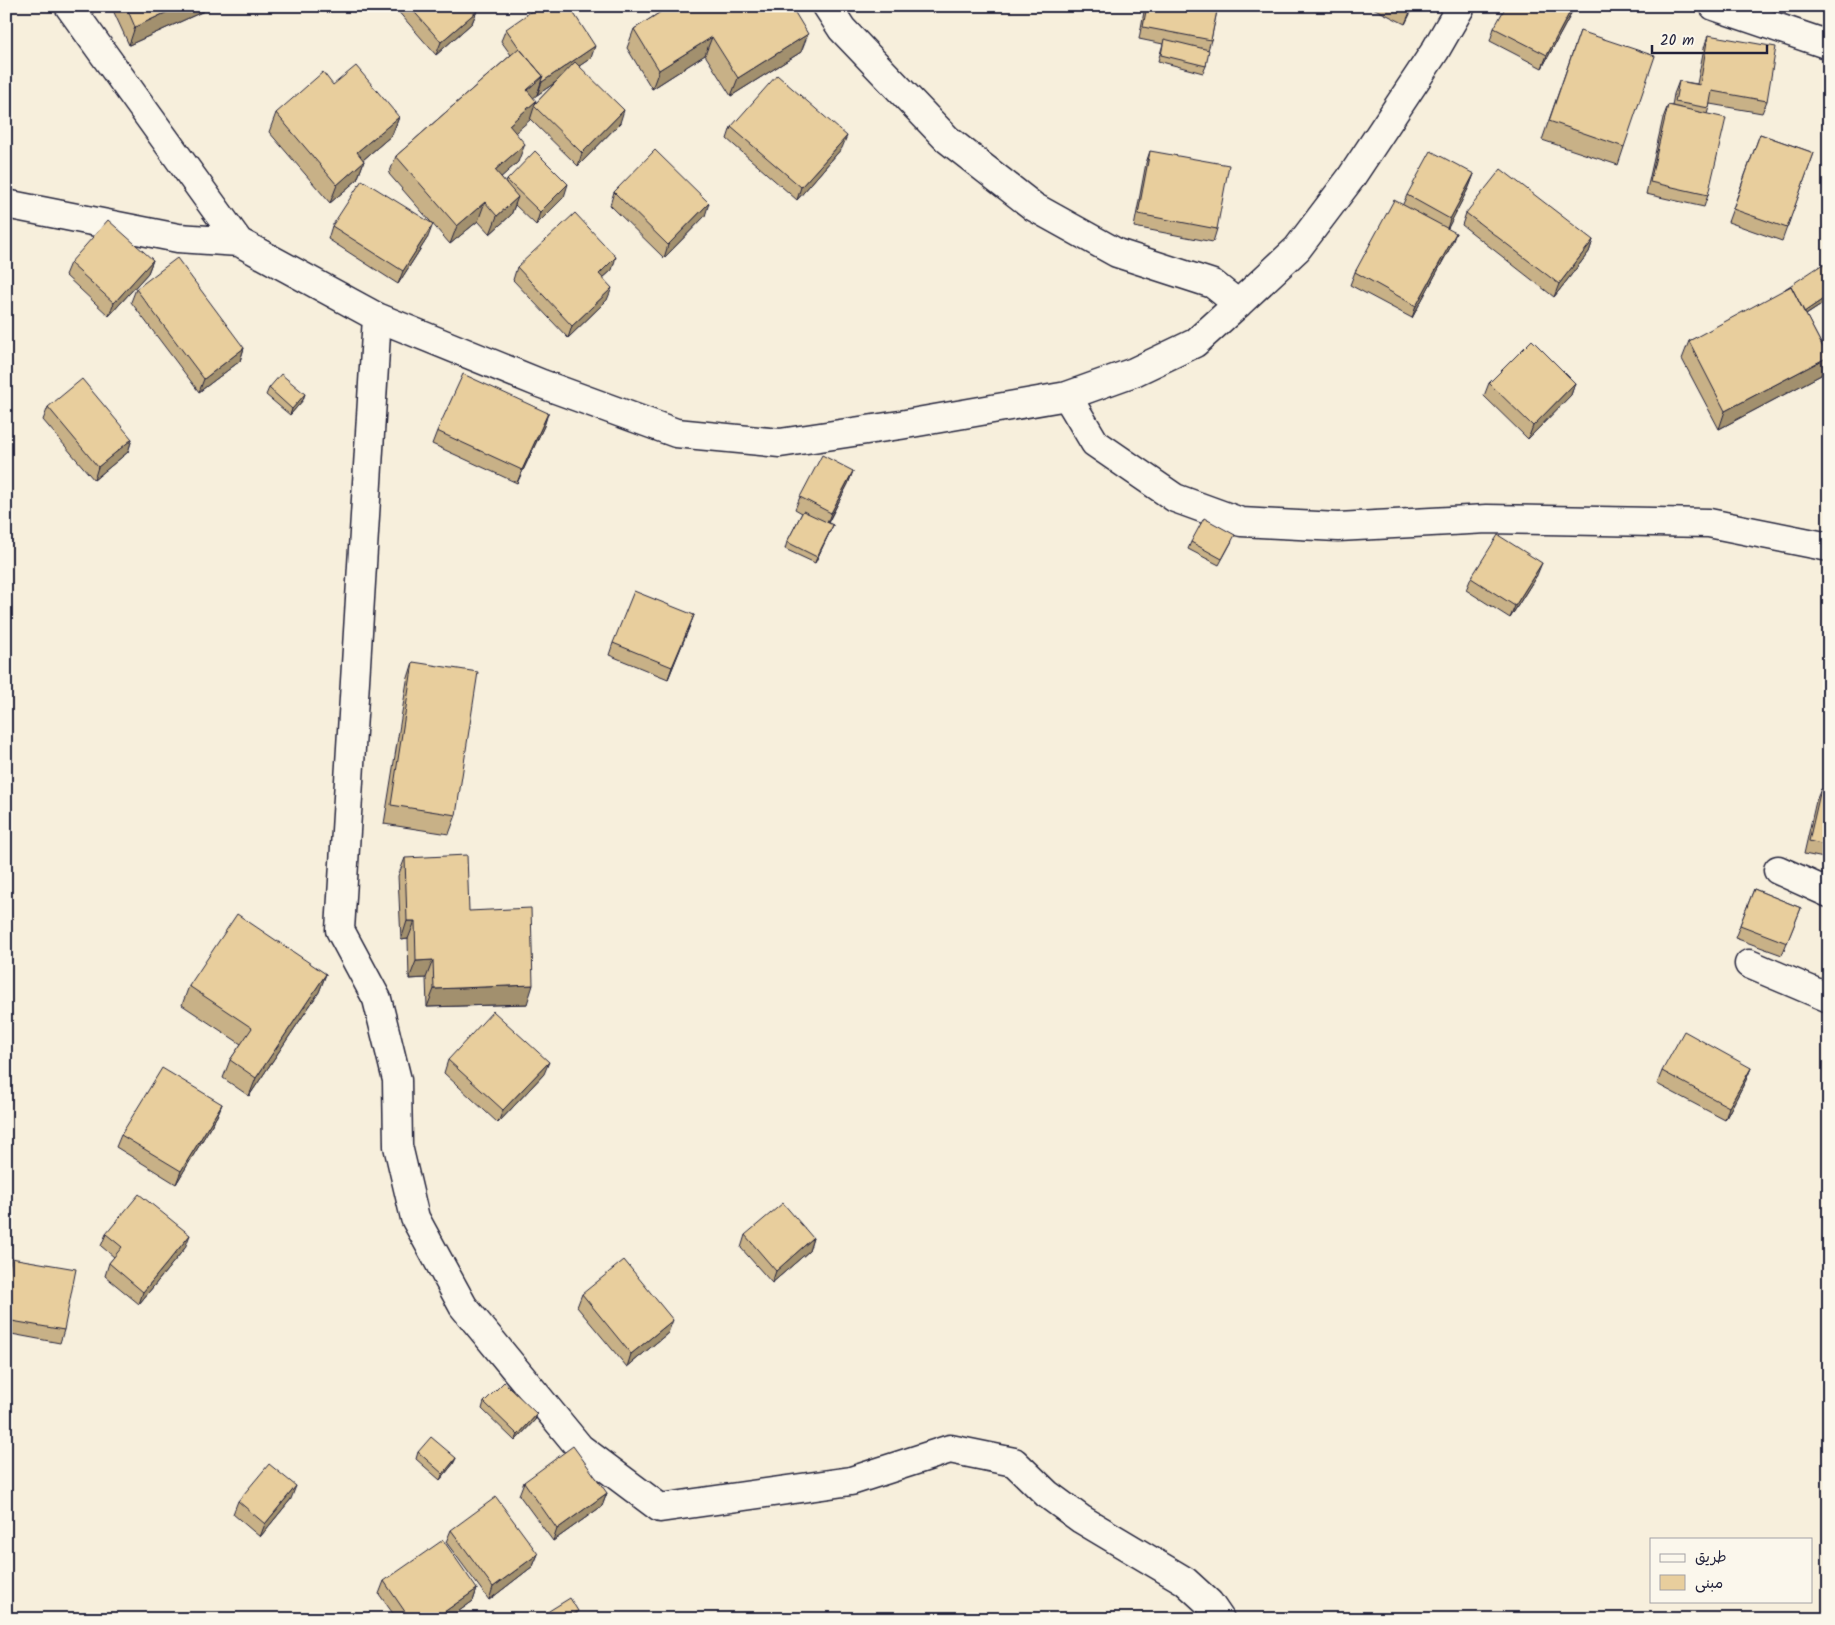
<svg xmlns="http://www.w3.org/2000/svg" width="1835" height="1625" font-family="Kalam,'Playpen Sans Arabic',sans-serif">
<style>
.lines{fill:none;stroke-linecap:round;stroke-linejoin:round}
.minor-casing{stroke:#22223b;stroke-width:31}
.major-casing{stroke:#22223b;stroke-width:31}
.minor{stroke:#fbf7ec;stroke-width:28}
.major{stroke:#fbf7ec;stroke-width:28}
.wall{fill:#c8b187;stroke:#22223b;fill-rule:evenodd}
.shaded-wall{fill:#a2906e;stroke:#22223b}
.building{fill:#e8ce9d;stroke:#22223b}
</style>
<rect width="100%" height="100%" fill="#f7efdc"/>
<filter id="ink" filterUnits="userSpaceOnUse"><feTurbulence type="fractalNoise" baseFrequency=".02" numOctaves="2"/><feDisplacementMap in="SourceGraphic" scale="10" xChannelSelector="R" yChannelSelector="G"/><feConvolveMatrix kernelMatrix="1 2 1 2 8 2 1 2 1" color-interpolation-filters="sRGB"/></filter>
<g filter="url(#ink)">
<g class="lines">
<g class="minor-casing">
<path id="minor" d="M69,6L239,242L377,317L542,384L676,433L780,443L900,425L1067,396L1134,372L1195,343L1238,304
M1714,6L1829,45
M6,204L178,238L239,242
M377,317L340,930L377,999L397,1080L398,1146L415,1218L463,1306L580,1448L660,1508L851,1481L950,1449L1014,1462L1047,1494L1081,1519L1185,1581L1209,1603L1220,1619
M1067,396L1095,443L1175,498L1241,522L1338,527L1487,519L1709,523L1829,547
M1778,870L1829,893
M1749,964L1829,998"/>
</g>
<g class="major-casing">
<path id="major" d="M827,6L842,29L947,139L1034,207L1117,253L1213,284L1238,304L1297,249L1350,179L1435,51L1461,6"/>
</g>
<use href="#minor" class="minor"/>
<use href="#major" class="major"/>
</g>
<path class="wall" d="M111,6H205L204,11L129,45Z
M397,6H473L477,11L472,23L436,55L396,9Z
M670,6L801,52L731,96L705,55L652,89L627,48L634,29Z
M1145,6H1218L1211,40L1208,50L1206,66L1203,73L1158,61L1163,44L1139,39Z
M1369,6H1414L1405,24Z
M1574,6L1570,16L1542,68L1490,41L1494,28Z
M506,29L591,58L579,66L620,123L578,166L530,119L515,132L518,162L501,177L506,183L507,180L564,197L536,225L515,205L511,215L490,234L478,221L450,244L389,174L396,156L511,55L501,41ZM556,82L535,104L533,98L537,94V95Z
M1580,31L1624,147L1618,165L1542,140Z
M1708,35L1767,101L1762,113L1710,104L1707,114L1708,195L1704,207L1646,194L1663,118L1668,105L1672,106L1674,94L1679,81L1697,84L1704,48Z
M333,85L399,117L392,135L363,160L364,161L357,180L330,203L269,132L276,113Z
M731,127L842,148L797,200L727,139Z
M1760,134L1814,153L1782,241L1728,222Z
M1150,151L1217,229L1213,242L1134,227L1146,163Z
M1474,174L1469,187L1447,229L1451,246L1412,318L1350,285L1355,272L1403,204L1407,195Z
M614,192L705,216L664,258L610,205Z
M1466,213L1593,240L1589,252L1554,297L1462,225Z
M332,226L428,237L398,284L328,239Z
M153,260L148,273L109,316L65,275L70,263Z
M517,267L612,270L603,278L607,300L568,338L513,280Z
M1829,274V300L1806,315L1828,357L1821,375L1719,429L1682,359L1689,341Z
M136,289L244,348L240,361L199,392L131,302Z
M1489,383H1575L1571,395L1528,439L1484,396Z
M269,388L303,400L290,415L266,395Z
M48,407L132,439L128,452L94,480L43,420Z
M548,413L544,426L517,483L432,444L437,431Z
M853,471L848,484L828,523L833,525L815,563L785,549L787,542L802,513L795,509L800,497Z
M1232,541L1219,565L1188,549L1191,542Z
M1537,575L1510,618L1466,590L1471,578Z
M694,615L668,679L609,655L613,643Z
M413,662L456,815L449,834L384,824L407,681Z
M1821,789L1829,791V859L1804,854L1816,801Z
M405,858L469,911L527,1004L427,1007L426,978L409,979L408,939L401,940L398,876Z
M1754,889L1801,908L1782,955L1735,938Z
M326,974L319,992L249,1096L223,1078L230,1060L241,1044L182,1005L189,986Z
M448,1060L544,1074L498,1123L444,1073Z
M1751,1068L1746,1080L1725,1120L1657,1084L1662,1071Z
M222,1104L217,1116L176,1184L116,1147L121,1135Z
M106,1234L185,1248L139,1304L105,1276L109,1263L114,1257L101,1246Z
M745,1235L813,1238L809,1251L772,1283L741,1248Z
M11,1258L64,1330L60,1343L6,1333V1274Z
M582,1294L668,1333L627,1367L577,1307Z
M484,1402L537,1414L535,1420L515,1441L482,1409Z
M418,1452L456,1458L453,1464L440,1480L416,1459Z
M524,1482L607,1493L602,1506L553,1541L519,1495Z
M291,1499L260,1537L233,1514L238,1501Z
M451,1530L538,1554L533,1566L489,1600L446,1542Z
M384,1581L477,1589L473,1601L448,1619H397L379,1594Z"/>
<path class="shaded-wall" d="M180,6H205L204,11L129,45L135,27Z
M1412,6H1414L1405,24L1410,12Z
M1573,6L1570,16L1542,68L1547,55Z
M477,11L472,23L436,55L441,42Z
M808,34L801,52L731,96L738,78Z
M712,37L705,55L652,89L659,70Z
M595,46L591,58L537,95L542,82Z
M543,76L537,95L520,109L527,90Z
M536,101L530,120L502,144L509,125Z
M624,110L620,123L578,166L582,153Z
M399,117L392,135L350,171L357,152Z
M847,136L842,148L797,200L801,187Z
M525,144L518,162L488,189L495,170Z
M364,161L357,180L330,203L337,185Z
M1474,174L1469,187L1446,232L1450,219Z
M568,184L564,197L536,225L540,212Z
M518,197L511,215L490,234L497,216Z
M485,202L478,221L450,244L457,226Z
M709,203L705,216L664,258L668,245Z
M433,224L428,237L398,284L403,271Z
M1456,233L1451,246L1412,318L1416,306Z
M1593,240L1589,252L1554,297L1559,284Z
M616,257L612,270L594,286L599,274Z
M153,260L148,273L109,316L114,303Z
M612,288L607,300L568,338L572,326Z
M1829,295V300L1798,320L1801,314Z
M244,348L240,361L199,392L204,379Z
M1828,357L1821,375L1719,429L1725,411Z
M1575,383L1571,395L1528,439L1533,426Z
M305,394L303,400L290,415L292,409Z
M548,413L544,426L517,483L522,470Z
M132,439L128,452L94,480L98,467Z
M853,471L848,484L826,526L831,513Z
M833,525L830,531L815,563L817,557Z
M1542,563L1537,575L1510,618L1515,606Z
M694,615L689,628L668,679L672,667Z
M407,921H415L408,939L401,940Z
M433,960L426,978L409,979L416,961Z
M326,974L319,992L249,1096L256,1078Z
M533,985L527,1004L427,1007L434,989Z
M549,1062L544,1074L498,1123L503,1110Z
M1751,1068L1746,1080L1725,1120L1729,1107Z
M222,1104L217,1116L176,1184L181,1171Z
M190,1235L185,1248L139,1304L143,1292Z
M813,1238L809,1251L772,1283L776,1271Z
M673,1320L668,1333L627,1367L631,1354Z
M537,1414L535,1420L515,1441L518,1435Z
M456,1458L453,1464L440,1480L443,1474Z
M296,1486L291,1499L260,1537L265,1524Z
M607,1493L602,1506L553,1541L557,1529Z
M538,1554L533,1566L489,1600L493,1587Z
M477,1589L473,1601L448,1619H434Z
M578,1611L575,1618L574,1619H566Z"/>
<path class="building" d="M126,6H180L135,27Z
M409,6H473L477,11L441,42Z
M539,6H569L595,46L542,82L541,81L543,76L520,49L506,29Z
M670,6H791L808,34L738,78L712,37L659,70L634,29Z
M1147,6H1218L1211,40L1143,27Z
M1399,6H1412L1410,12Z
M1506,6H1573L1547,55L1494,28Z
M1580,31L1655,56L1624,147L1549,121Z
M1708,35L1776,47L1767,101L1712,91L1709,108L1675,102L1679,81L1700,85Z
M1164,39L1209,50L1206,66L1161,55Z
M519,48L543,76L527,90L536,101L509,125L525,144L495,170L518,197L497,216L485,202L457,226L396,156Z
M575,62L624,110L582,153L534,106L535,104Z
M356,66L399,117L357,152L364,161L337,185L276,113L323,72L333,85Z
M777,75L847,136L801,187L731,127Z
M1668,105L1726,118L1708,195L1650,182Z
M1760,134L1814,153L1787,228L1733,209Z
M655,150L709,203L668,245L614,192Z
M535,151L568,184L540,212L507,180Z
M1150,151L1229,165L1217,229L1138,214Z
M1431,151L1474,174L1450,219L1407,195Z
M1501,169L1593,240L1559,284L1466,213Z
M362,180L433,224L403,271L332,226Z
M1394,200L1456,233L1416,306L1355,272Z
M575,213L616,257L599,274L612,288L572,326L517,267Z
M108,220L153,260L114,303L70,263Z
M177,258L244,348L204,379L136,289Z
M1823,264L1829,274V295L1804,312L1791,286L1785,289Z
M1791,286L1828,357L1725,411L1689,341Z
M1532,340L1575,383L1533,426L1489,383Z
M281,374L305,394L292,409L269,388Z
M463,374L548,413L522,470L437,431Z
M82,379L132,439L98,467L48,407Z
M822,455L853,471L831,513L800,497Z
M803,511L833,525L817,557L787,542Z
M1204,518L1235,535L1222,559L1191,542Z
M1498,535L1542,563L1515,606L1471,578Z
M634,591L694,615L672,667L613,643Z
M413,662L478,672L456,815L391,805Z
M1821,789L1829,791V846L1809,841Z
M467,855L469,911L531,908L533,985L434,989L433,960L416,961L415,921H407L405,858Z
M1754,889L1801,908L1787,943L1740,925Z
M237,914L326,974L256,1078L230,1060L252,1028L189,986Z
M493,1011L549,1062L503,1110L448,1060Z
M1684,1031L1751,1068L1729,1107L1662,1071Z
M162,1068L222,1104L181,1171L121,1135Z
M139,1194L190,1235L143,1292L109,1263L122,1247L106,1234Z
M783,1203L813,1238L776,1271L745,1235Z
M11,1258L76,1269L64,1330L6,1320V1288Z
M624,1260L673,1320L631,1354L582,1294Z
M504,1382L537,1414L518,1435L484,1402Z
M431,1437L456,1458L443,1474L418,1452Z
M573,1446L607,1493L557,1529L524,1482Z
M269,1464L296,1486L265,1524L238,1501Z
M496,1497L538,1554L493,1587L451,1530Z
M443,1540L477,1589L434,1619H410L384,1581Z
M570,1598L578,1611L566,1619H536Z"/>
</g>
<rect width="1835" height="1625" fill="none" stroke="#fbf7ec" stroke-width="25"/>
<rect x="12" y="12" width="1810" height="1600" fill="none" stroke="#22223b" stroke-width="2" filter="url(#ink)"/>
<rect x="1650" y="1538" width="162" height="65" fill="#fbf7ec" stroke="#a4a2a5"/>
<rect x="1660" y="1554" width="25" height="8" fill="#fbf7ec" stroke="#a4a2a5"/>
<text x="1695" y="1562" font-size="15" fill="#22223b">طريق</text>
<rect x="1660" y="1575" width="25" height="15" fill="#e8ce9d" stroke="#a4a2a5"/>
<text x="1695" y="1588" font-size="15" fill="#22223b">مبنى</text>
<path d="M1652 45v8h115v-8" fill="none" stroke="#22223b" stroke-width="2.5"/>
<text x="1660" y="45" font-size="15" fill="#22223b" stroke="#fbf7ec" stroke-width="4" paint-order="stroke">20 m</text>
</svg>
